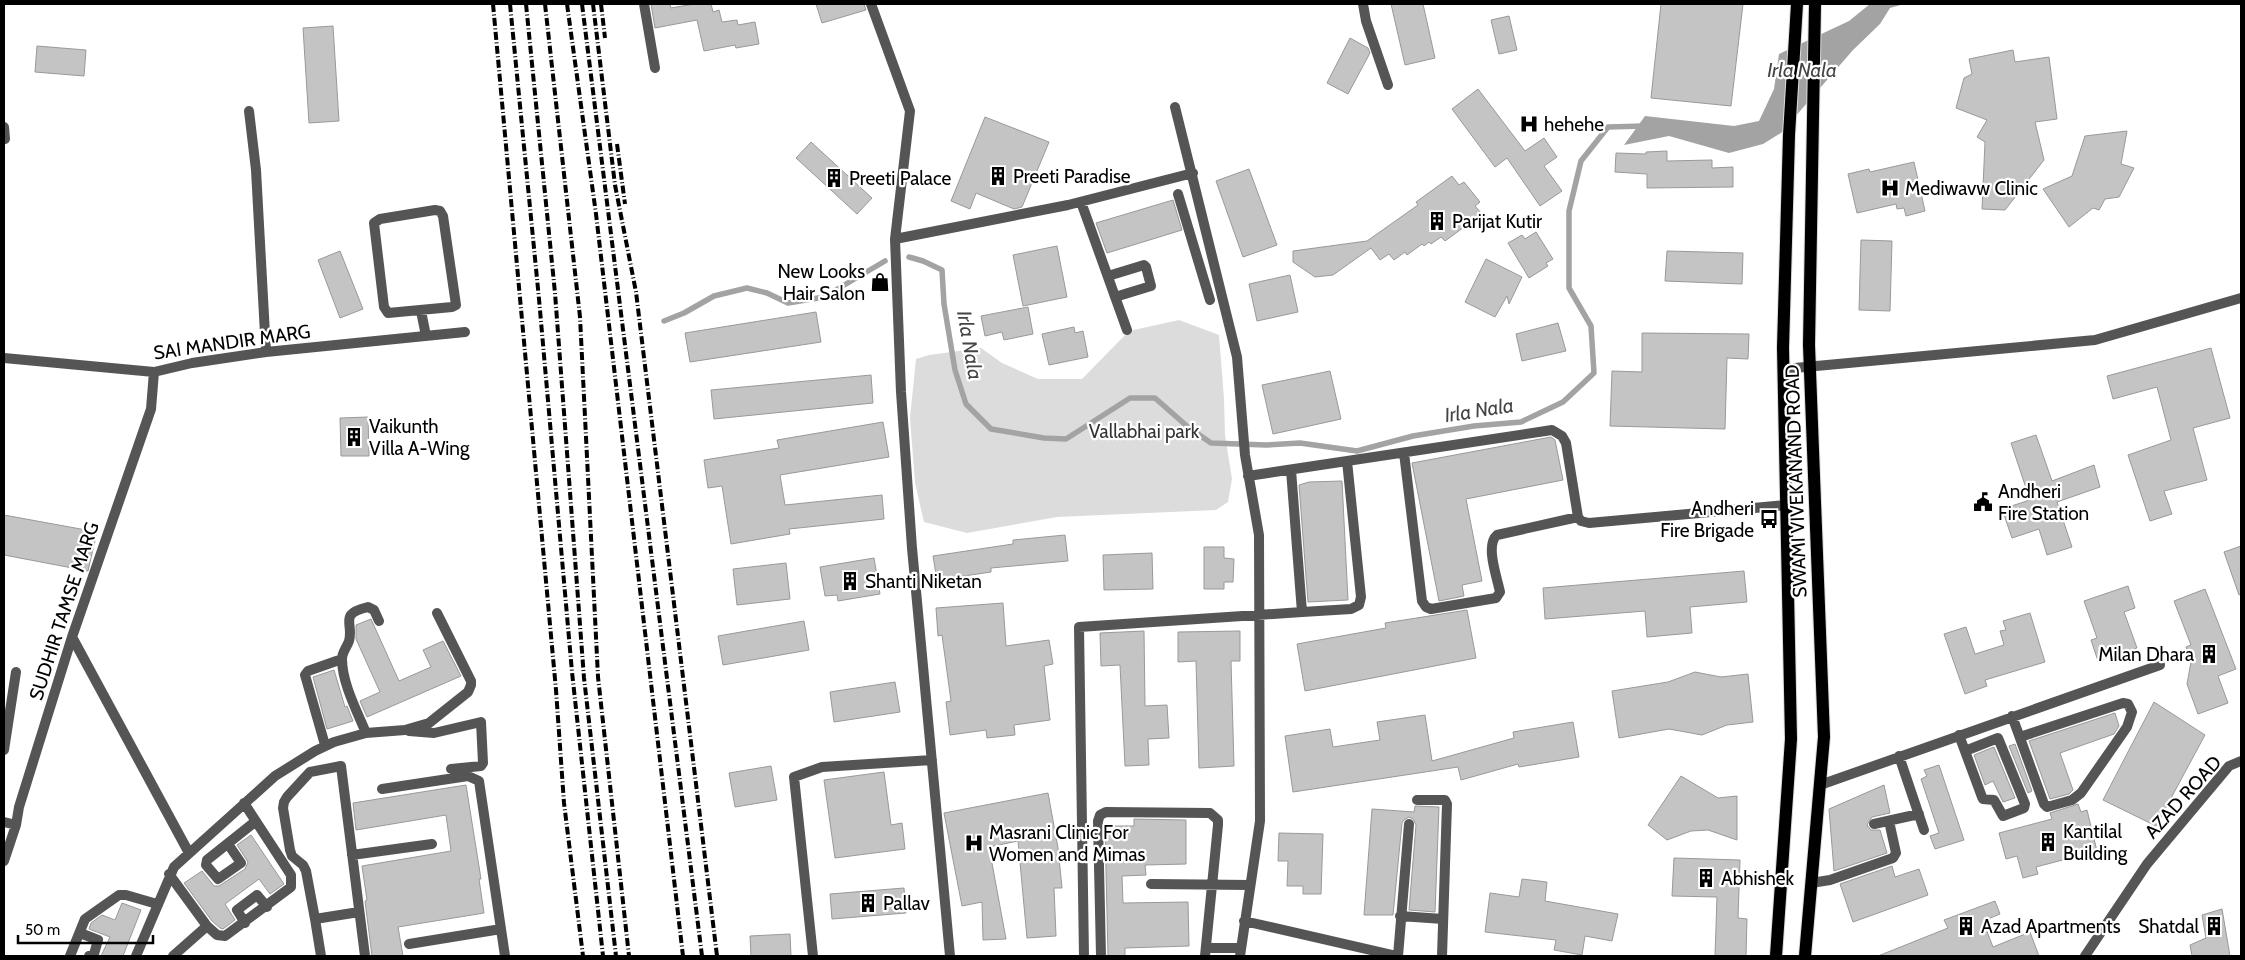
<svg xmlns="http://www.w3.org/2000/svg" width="2245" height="960" font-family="Cabin,sans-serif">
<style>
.green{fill:#dcdcdc}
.water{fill:#a3a3a3}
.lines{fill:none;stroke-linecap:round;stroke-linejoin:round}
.stream{stroke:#a3a3a3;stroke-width:5.5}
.building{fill:#c4c4c4;stroke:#999}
.primary-casing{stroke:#dbdbdb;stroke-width:14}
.minor{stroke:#555;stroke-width:10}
.tertiary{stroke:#555;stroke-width:10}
.primary{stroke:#000;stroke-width:12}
.rail{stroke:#000;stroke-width:4;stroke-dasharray:8 2.5 1 2.5;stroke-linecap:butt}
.labels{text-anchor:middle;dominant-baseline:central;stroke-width:4.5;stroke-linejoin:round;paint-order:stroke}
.poi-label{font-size:19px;fill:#000;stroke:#fff;text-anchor:start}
.street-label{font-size:19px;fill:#000;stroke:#fff}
.park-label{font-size:19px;fill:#333;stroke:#fff}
.water-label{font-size:20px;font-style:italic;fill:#444;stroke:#fff}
</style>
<rect width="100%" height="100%" fill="#fff"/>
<path class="green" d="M1179,320L1219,335L1224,399L1225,435L1232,479L1228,502L1216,510L1057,517L967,533L924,522L915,483L910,418L916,359L929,355L981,348L1002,363L1038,379H1082L1129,331Z"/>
<path class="water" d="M1870,4H1904L1890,8L1880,24L1853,50L1781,133L1763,144L1729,153L1669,136L1624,145L1645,116L1734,126L1759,121L1774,89L1779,54L1849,21Z"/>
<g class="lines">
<path class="stream" d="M909,257L923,261L942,270L944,304L955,370L966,404L991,429L1044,438L1066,439L1130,398H1155L1188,427L1211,443L1266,445L1300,443L1357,451L1413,436L1474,426L1521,422L1563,402L1594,373L1591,326L1569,288V211L1581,161L1608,127L1644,126
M664,321L684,313L714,296L747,288L767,293L788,303L824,297L885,261"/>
</g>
<path class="building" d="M651,4H670L671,8L694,4H711L713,12L719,10L722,22L737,20L738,25L755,22L759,44L736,48L735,45L704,51L697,20L655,28Z
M816,4H864L866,10L822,23Z
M1391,4H1423L1435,58L1405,65Z
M1661,4H1743L1731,106L1651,98Z
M1509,16L1517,50L1499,54L1491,20Z
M333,26L339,121L309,123L303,28Z
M1350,38L1368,48L1370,53L1348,94L1327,83Z
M37,46L86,50L84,76L35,72Z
M2013,50L2015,62L2049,57L2057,119L2035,122L2044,160L2005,210L1982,209L1985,142L1977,137L1987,120L1956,108L1964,78L1972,74L1969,59Z
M1478,89L1525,151L1544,138L1557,157L1544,166L1562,191L1540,206L1507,158L1495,167L1452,109Z
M985,117L1049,142L1022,207L1014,209L976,193L970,209L951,201Z
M2127,131L2121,164L2134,168L2119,197L2105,199L2099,210L2093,208L2069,227L2043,189L2072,176L2085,136Z
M811,142L872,198L857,214L796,158Z
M1667,151V161L1712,160V168L1733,167V187L1647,188V174L1615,172L1616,153L1646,154V152Z
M1914,162L1925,211L1906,216L1904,208L1897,209L1896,204L1857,213L1848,174L1869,169L1870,172Z
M1249,169L1277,245L1243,257L1216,181Z
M1452,176L1459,185L1464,182L1480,202L1475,206L1482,214L1445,241L1441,237L1431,244L1429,242L1424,246L1422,244L1407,255L1405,252L1394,260L1389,254L1380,260L1371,248L1333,275L1315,277L1293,262V251L1367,241L1418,205L1416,202Z
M1173,200L1182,230L1107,253L1096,223Z
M1536,232L1553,259L1546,263L1548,266L1529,278L1508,243L1522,235L1525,239Z
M1861,240L1892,241L1890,311L1859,310Z
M1057,246L1067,297L1023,306L1013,255Z
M340,251L363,309L340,318L318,260Z
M1667,251L1743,253L1742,284L1665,281Z
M1486,259L1522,277L1509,304L1507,296L1495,317L1465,302Z
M1290,275L1298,312L1257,321L1249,284Z
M1028,307L1033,334L1004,340L1002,332L985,336L981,316Z
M816,312L821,342L690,362L685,333Z
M1558,323L1566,351L1522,361L1516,334Z
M1074,327L1075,333L1083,331L1088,357L1049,365L1042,334Z
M1642,333L1749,334L1748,359L1727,358L1725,429L1610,426L1612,371L1642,372Z
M2211,348L2230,418L2193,428L2207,480L2164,491L2172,514L2150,521L2128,455L2171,440L2157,387L2113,399L2107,376Z
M1330,371L1341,419L1273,434L1262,385Z
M871,375L873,403L714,419L711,390Z
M368,417L369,456H341L340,418Z
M883,422L889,457L780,475L785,505L882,495L884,519L789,529L790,534L731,544L722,486L708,488L704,460L779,448L777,440Z
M2036,435L2052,481L2094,465L2100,487L2057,502L2072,547L2047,555L2039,529L2012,538L2002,509L2030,500L2011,443Z
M1551,437L1555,440L1563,480L1466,499L1482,581L1462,585L1464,596L1439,601L1412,463Z
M1342,481L1348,600L1308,602L1299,485L1309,482Z
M4,515L97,532L88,571L4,555Z
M1065,535L1068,561L991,568V572L937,580L933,556L1013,544V540Z
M2241,546V594L2239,595L2224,552Z
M1204,547H1224V558L1234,559L1233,582H1224V589H1204Z
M1152,553L1153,589L1104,590L1103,555Z
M874,558L880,594L838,601L837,595L825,596L820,567Z
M786,563L790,599L737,605L733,569Z
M1744,571L1747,602L1690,607L1692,633L1647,637L1645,611L1545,619L1543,588Z
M2128,586L2135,608L2124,612L2137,648L2098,661L2091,640L2097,638L2084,601Z
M2205,589L2236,669L2218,676L2228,703L2198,714L2187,684L2191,662L2186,647L2191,645L2174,601Z
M1003,603L1006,646L1049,640L1053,664L1044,666L1050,720L1014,725L1015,735L987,738L986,730L950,735L946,702L951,701L942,635L938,636L936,608Z
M1467,610L1476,658L1305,691L1297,644L1386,628L1385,623Z
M2030,613L2045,662L1985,680L1987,686L1965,694L1944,634L1966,627L1975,654L2004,645L2000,631L2006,630L2003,621Z
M371,619L399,681L431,667L423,650L443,641L461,676L367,717L360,701L380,692L356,639V625Z
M804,621L809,650L723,665L718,636Z
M1144,631L1145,706L1167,705L1169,738L1148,739L1149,765L1125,766L1120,665L1101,666L1100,633Z
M1240,631V661H1231L1234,766L1199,768L1196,661L1178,662V632Z
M334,670L345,707L347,706L353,721L327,729L313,677Z
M1695,672L1721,677L1748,674L1753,722L1727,725L1702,735L1669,729L1619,738L1612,691L1668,682Z
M895,682L900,712L834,722L830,692Z
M2154,702L2205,735L2156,826L2103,800Z
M2115,713L2119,726L2114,734L2060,753L2073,790L2069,794L2050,799L2029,741Z
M1425,715L1432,761L1514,738L1513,732L1573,722L1579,757L1519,767L1518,764L1461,780L1458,767L1293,792L1285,736L1330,729L1333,747L1380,740L1377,722Z
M2015,744L2032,791L2028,793L2009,746Z
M1994,747L2015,798L2003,802L1993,781L1985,785L1974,755Z
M1939,765L1964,840L1935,849L1930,836L1939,833L1921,779L1927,776L1924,770Z
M771,766L777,800L735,807L729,773Z
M884,772L891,825L902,823L905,849L835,858L824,780Z
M1681,776L1718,798L1737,796V840L1708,830L1691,831L1667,840L1648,825Z
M466,785L481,879H479L484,913L398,927L403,956H372L365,901L367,900L362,866L451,851L446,815L356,830L353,803Z
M1884,785L1890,813L1872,817L1867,825L1871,830H1880L1887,853L1834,871L1829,809Z
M1048,793L1058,848L1062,888H1054L1056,936L1027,938L1018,841L989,847L1006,939L983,940L982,902L962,906L944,813Z
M2078,804L2081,812L2087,810L2097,851L2036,867L2038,874L2023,878L2017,856L2006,859L1999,833L2052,819L2050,813Z
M1415,806L1439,807L1435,912L1409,910L1416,825L1413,819L1409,817L1404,820L1402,823L1393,915H1364L1372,809L1414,812Z
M1134,819L1186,820V864L1145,865L1146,875L1122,876L1123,903L1188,902L1189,946L1125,948V956H1108L1105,826H1134Z
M1279,833L1323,834L1321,894H1303V886H1287L1288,861H1278Z
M251,835L284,884L270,894L259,879L225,904L235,920L223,929L220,928L212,921L184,883L202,871L214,886H219L245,869L248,862L237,845Z
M1674,858L1740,860L1738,918L1747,919L1746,956H1715L1717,897L1672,896Z
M1892,866L1895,877L1919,869L1928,895L1853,922L1840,884Z
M1522,879L1547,882L1545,901L1618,914L1612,941L1585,936L1582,955L1554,950L1556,940L1485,932L1490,893L1519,897Z
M904,888L906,913L832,919L830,894Z
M1995,901L2000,914L1983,921L1993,947L2030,932L2039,956H1878L1948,928L1944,920Z
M122,903L141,910L123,956H101L110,937L89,929L91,923L102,915L115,920Z
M2222,909L2230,956H2192L2190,945L2206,938L2202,915Z
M790,934L791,956H751L750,936Z"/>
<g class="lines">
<g class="primary-casing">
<path id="primary" d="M1776,956L1791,739L1783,348L1789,135L1797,4
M1805,956L1824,737L1809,345L1815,4"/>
</g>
<path class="minor" d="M644,4L655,68
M871,4L910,111L895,239L901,392L912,548L950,956
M1363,4L1366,21L1388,85
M1175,107L1237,357L1245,455L1259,535L1260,821L1240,956
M249,111L256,170L266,352
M4,127L5,139
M1178,194L1210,300
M1081,202L1127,330
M435,210L440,211L443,216L456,305L452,307L388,313L384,307L374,223L380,219Z
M895,239L1068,205L1193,173
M1108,276L1144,265L1146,267L1151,286L1115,297
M421,311L426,336
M4,358L154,372L192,363L266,352L465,332
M1784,369L2095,340L2241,298
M1291,470L1302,612L1351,609L1359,605L1361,597L1347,461
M1248,476L1552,430L1562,436L1566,443L1578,517L1497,535C1485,545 1497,577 1500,592L1496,598L1431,609L1426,607L1422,601L1404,453
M1578,517L1581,521L1589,523L1787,505
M72,637L189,853
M2012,716L2044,804L2047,807L2072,800L2081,793L2127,727L2132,712L2128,704L2123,703L2020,737
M409,731L434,733L481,722L483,763L481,766L451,769
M366,733C357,711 342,683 342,659C342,652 347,647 349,641C354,623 338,614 368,607L374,610L379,621
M1959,735L1982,797L1983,799L1994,800L2003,816L2024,808L2025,804L1998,738L1965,751
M325,745L305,675L308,671L342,659
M4,750L16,672
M1899,756L1924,830
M1820,785L2160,665
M382,789L468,776L479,781L505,956
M1417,800H1445L1447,804L1442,956
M4,822L16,825
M1874,824L1919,814
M228,844L241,863L218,879L206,865L207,860L256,821
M352,855L432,844
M4,861L16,825L19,807L72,637L151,409L154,372
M169,874L207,926L173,956
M1811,883L1830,880L1893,858L1896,853L1889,821
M1151,884L1250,885
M359,912L315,919L306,871L303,865L292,856L290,850L283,808L284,802L287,797L310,772L341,766L365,956
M1400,916L1443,919
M315,919L321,956
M1244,921L1397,956
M245,923L237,910L257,895L267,907
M207,926L217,935L225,936L291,887V875L244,803
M80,933L98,940L94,954L89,956
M409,944L501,929
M1206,948H1241
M70,956L85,919L119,895H126L157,904
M136,956L174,867L275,776L315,751L334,742L366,733L405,730L429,723L468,692L471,685V681L437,613
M813,956L794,777L822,767L932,760
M1084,956L1079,627L1302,612
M1101,956L1098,821L1100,815L1106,812L1210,813L1218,820V825L1205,956
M1398,956L1409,824"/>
<path class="tertiary" d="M2085,956L2147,864L2229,766L2241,761"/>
<use href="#primary" class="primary"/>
<path class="rail" d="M493,4L556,690L564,803L583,956
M510,4L539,299L572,672L603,956
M526,4L555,293L584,678L616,956
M545,4L580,317L598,677L629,956
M567,4L596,214L683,956
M582,4L702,956
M593,4L615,185L636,292L717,956
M601,4L605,38
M617,144L625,204"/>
</g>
<defs>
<g id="hospital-bare" transform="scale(1.5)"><path d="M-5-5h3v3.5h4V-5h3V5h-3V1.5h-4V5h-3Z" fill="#000" stroke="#fff" stroke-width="2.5" paint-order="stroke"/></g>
<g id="building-bare" transform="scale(1.5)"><path d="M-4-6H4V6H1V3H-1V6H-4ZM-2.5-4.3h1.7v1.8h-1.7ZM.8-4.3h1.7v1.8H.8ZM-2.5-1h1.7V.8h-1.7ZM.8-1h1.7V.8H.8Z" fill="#000" stroke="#fff" stroke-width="2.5" paint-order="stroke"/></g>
<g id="shop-bare" transform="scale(1.5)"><path d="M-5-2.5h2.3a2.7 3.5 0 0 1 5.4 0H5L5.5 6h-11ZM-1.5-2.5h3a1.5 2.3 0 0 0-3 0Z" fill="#000" stroke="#fff" stroke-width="2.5" paint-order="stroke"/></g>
<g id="civic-bare" transform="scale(1.5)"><path d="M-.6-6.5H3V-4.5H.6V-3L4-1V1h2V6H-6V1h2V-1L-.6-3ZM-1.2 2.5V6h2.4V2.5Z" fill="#000" stroke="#fff" stroke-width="2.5" paint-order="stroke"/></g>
<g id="bus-bare" transform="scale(1.5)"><path d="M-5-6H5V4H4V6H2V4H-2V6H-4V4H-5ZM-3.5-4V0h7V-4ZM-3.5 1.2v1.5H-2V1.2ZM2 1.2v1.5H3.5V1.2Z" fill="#000" stroke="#fff" stroke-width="2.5" paint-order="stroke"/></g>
</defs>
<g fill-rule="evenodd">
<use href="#hospital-bare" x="1529" y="124"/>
<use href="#building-bare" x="998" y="176"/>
<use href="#building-bare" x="834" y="178"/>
<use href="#hospital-bare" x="1890" y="188"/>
<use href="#building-bare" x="1437" y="221"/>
<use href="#shop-bare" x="880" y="282"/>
<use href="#building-bare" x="354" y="437"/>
<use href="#civic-bare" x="1983" y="502"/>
<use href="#bus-bare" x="1769" y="519"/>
<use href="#building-bare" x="850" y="581"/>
<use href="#building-bare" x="2209" y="654"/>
<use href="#building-bare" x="2048" y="842"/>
<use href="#hospital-bare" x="974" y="843"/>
<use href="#building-bare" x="1706" y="878"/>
<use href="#building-bare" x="868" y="903"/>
<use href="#building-bare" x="1966" y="926"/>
<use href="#building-bare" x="2214" y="926"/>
</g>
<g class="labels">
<g class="poi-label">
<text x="1544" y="124">hehehe</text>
<text x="1013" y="176">Preeti Paradise</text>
<text x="849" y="178">Preeti Palace</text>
<text x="1905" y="188">Mediwavw Clinic</text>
<text x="1452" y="221">Parijat Kutir</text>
<text x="865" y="271" text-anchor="end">New Looks<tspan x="865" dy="22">Hair Salon</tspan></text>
<text x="369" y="426">Vaikunth<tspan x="369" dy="22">Villa A-Wing</tspan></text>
<text x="1998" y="491">Andheri<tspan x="1998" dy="22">Fire Station</tspan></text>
<text x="1754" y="508" text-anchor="end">Andheri<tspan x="1754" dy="22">Fire Brigade</tspan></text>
<text x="865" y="581">Shanti Niketan</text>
<text x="2194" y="654" text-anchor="end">Milan Dhara</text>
<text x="2063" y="831">Kantilal<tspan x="2063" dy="22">Building</tspan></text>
<text x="989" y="832">Masrani Clinic For<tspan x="989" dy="22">Women and Mimas</tspan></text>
<text x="1721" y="878">Abhishek</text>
<text x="883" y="903">Pallav</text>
<text x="1981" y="926">Azad Apartments</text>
<text x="2199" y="926" text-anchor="end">Shatdal</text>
</g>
<g class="street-label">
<text transform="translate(232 342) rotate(-8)">SAI MANDIR MARG</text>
<text transform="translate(1796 481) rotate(-92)">SWAMI VIVEKANAND ROAD</text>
<text transform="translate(64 611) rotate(-72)">SUDHIR TAMSE MARG</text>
<text transform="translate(2183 797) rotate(-48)">AZAD ROAD</text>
</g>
<g class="park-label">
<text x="1144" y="431">Vallabhai park</text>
</g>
<g class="water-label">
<text x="1802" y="70">Irla Nala</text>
<text transform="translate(970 345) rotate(80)">Irla Nala</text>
<text transform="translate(1479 410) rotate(-9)">Irla Nala</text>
</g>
</g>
<rect width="2245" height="960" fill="none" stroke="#000000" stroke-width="10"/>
<path d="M18 935v8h135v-8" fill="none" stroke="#000000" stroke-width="2.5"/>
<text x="25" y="935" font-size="15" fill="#000000" stroke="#ffffff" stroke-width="4" paint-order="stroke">50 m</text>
</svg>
